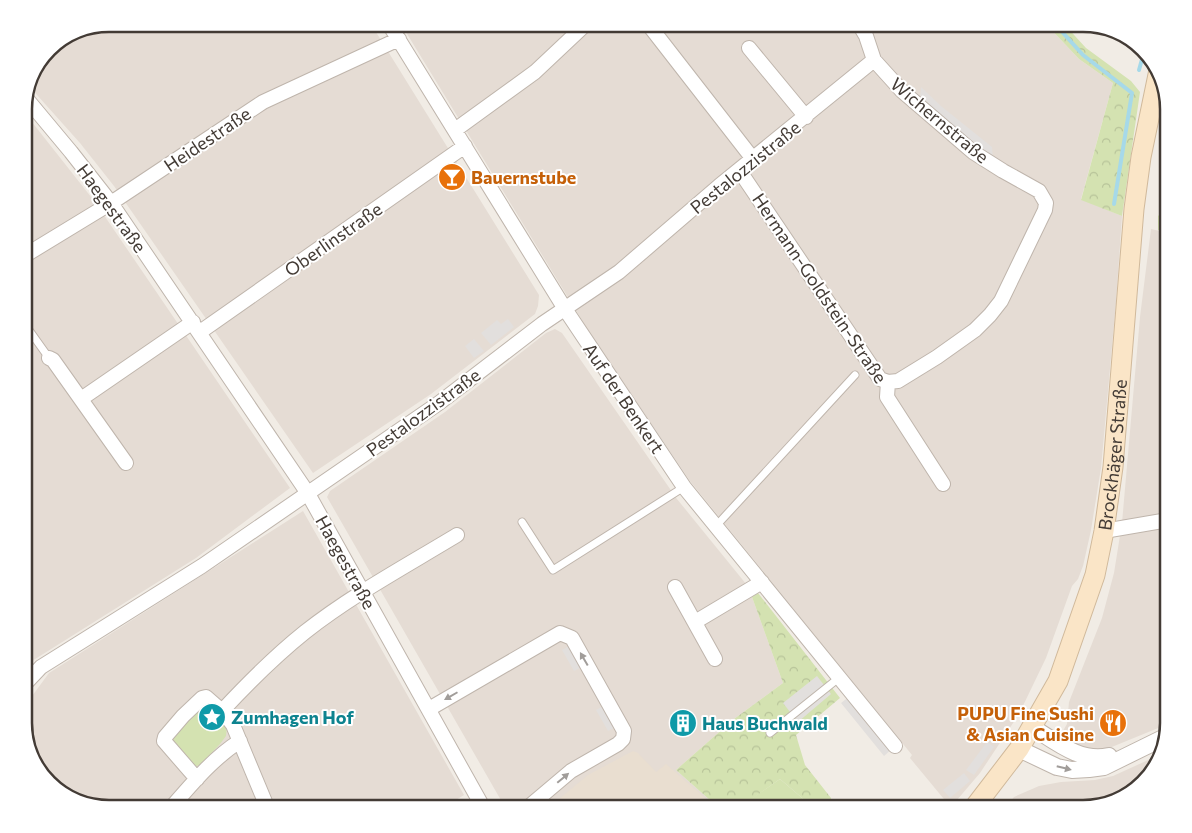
<svg xmlns="http://www.w3.org/2000/svg" width="1192" height="833" font-family="Commissioner,sans-serif">
<style>
.residential{fill:#e5dcd4}
.education{fill:#e9ded0}
.green{fill:#d4e2b1}
.forest{fill:url(#forest-crowns)}
.parking{fill:#e2dfdd}
.lines{fill:none;stroke-linecap:round;stroke-linejoin:round}
.stream{stroke:#a6d9e9;stroke-width:4}
.service-casing{stroke:#bfb5ac;stroke-width:9}
.minor-casing{stroke:#bfb5ac;stroke-width:16}
.tertiary-casing{stroke:#bfb5ac;stroke-width:18}
.secondary-casing{stroke:#d0b99b;stroke-width:21}
.service{stroke:#fff;stroke-width:7}
.minor{stroke:#fff;stroke-width:14}
.tertiary{stroke:#fff;stroke-width:16}
.secondary{stroke:#fae5c7;stroke-width:19}
.oneway{fill:#a19d9a}
.labels{text-anchor:middle;dominant-baseline:central;stroke-width:4;stroke-linejoin:round;paint-order:stroke}
.street-label{font-size:18px;fill:#433b35;stroke:#fff}
.food-label{font-size:18px;font-weight:bold;fill:#c56008;stroke:#fff;text-anchor:start}
.culture-label{font-size:18px;font-weight:bold;fill:#0d838f;stroke:#fff;text-anchor:start}
.rim{fill:none;stroke:#433b35;stroke-width:2.5}
</style>
<defs>
<pattern id="forest-crowns" width="20" height="18" patternUnits="userSpaceOnUse" patternTransform="scale(1.25)"><rect width="20" height="18" fill="#d4e2b1"/><path d="M2 6a3 3 0 1 1 6 0M12 15a3 3 0 1 1 6 0" fill="none" stroke="#b7c399"/></pattern>
</defs>
<rect width="100%" height="100%" fill="#f1ece5"/>
<path class="residential" d="M109,24H371L539,295L538,306L535,314L431,394L313,473L114,186L80,143L29,86L33,71L53,45Z
M401,24H1046L1079,59L1113,83L1081,199L1122,216L1116,302L1101,468L1091,530L1083,566L1078,579L1072,586L1046,658L1019,714L980,773L957,800L948,804L910,758L912,755L690,481L591,335Z
M24,112L95,202L290,488L196,558L32,661L24,670Z
M1151,229L1168,233V724L1102,751L1076,747L1060,736L1067,724L1069,702L1102,618L1114,573L1122,523L1140,317Z
M555,329L562,333L677,499L755,595L752,597L783,683L734,719L676,770L720,809H506L327,497L330,491L445,412L546,333Z
M303,511L464,795L441,809H109L74,797L54,788L35,766L24,729V707L49,673Z
M1157,756L1151,776L1121,800L1083,809H1004L1014,797L1039,786L1061,782L1095,780L1113,776Z"/>
<path class="education" d="M633,751L638,753L656,772L666,764L718,809H547L588,775Z"/>
<path class="green" d="M1168,163V233L1158,230V216L1161,213Z
M207,704L227,727L226,736L220,744L200,765L193,767L169,737L200,705Z
M780,779L808,803L813,809H742L741,806Z"/>
<path class="forest" d="M1046,24H1064L1086,48L1131,81L1140,92L1122,216L1081,200L1113,83L1079,59Z
M758,593L840,698L796,735L805,765L831,798L830,809H813L808,803L780,779L742,806V809H720L676,770L734,719L783,683L752,597Z"/>
<path class="parking" d="M921,87L941,106L992,147L993,159L975,147L920,99Z
M508,319L514,327L491,345L481,333L497,320L501,324Z
M474,339L484,351L474,358L465,346Z
M569,646L582,667L574,671L562,650Z
M817,676L831,694L798,722L783,703Z
M850,696L892,749L884,756L841,703Z
M603,706L616,727L608,731L596,710Z
M987,742L994,747L974,775L966,770Z
M964,773L970,781L950,798L943,790Z"/>
<g class="lines">
<path class="stream" d="M1055,24L1083,55L1132,93L1114,204
M1139,70L1144,52"/>
<g class="service-casing">
<path id="service" d="M24,323L49,358
M522,522L553,570L684,487
M716,526L855,375
M770,733L840,677"/>
</g>
<g class="minor-casing">
<path id="minor" d="M389,24L565,309L684,487L895,746
M648,24L753,159
M749,48L806,117
M26,98L71,152L111,203L307,492L484,809
M455,130L535,72L586,24
M739,170L880,379L888,382L898,381L937,357L975,330L990,315L1001,301L1045,210L1046,203L1039,191L1003,171L973,152L902,91L874,60L866,36L859,24
M24,256L111,203L263,102L399,39
M200,332L465,146
M49,358L53,360L126,463
M888,382L887,397L943,484
M81,399L193,322
M1104,531L1168,520
M675,587L715,659
M695,622L762,582
M24,685L41,667L202,566L439,403L542,324L619,272L719,186L874,60
M429,709L560,633L572,638L624,731L623,739L618,744L571,771L526,809
M222,711C248,683 275,656 305,632C352,595 406,566 457,535
M197,779L164,741L165,737L183,716L202,698L206,697L222,711L233,725L268,809
M170,809C191,785 213,758 240,741"/>
</g>
<g class="tertiary-casing">
<path id="tertiary" d="M1032,727C1056,742 1081,763 1109,756
M1019,749L1057,767L1072,770L1089,769L1104,767L1163,738"/>
</g>
<g class="secondary-casing">
<g id="secondary">
<path id="s1" d="M973,809L1019,749L1058,681L1095,575L1104,531L1113,467L1134,209L1141,157L1159,70"/>
</g>
</g>
<use href="#service" class="service"/>
<use href="#minor" class="minor"/>
<use href="#tertiary" class="tertiary"/>
<use href="#secondary" class="secondary"/>
</g>
<defs><path id="oneway-solid" d="M-6-.8H1V-3.2L6.5 0L1 3.2V.8H-6Z" transform="scale(1.25)"/></defs>
<g class="oneway">
<use href="#oneway-solid" transform="translate(584 659) rotate(-120)"/>
<use href="#oneway-solid" transform="translate(451 696) rotate(150)"/>
<use href="#oneway-solid" transform="translate(1064 768) rotate(14)"/>
<use href="#oneway-solid" transform="translate(563 778) rotate(-40)"/>
</g>
<defs>
<g id="bar-disc" transform="scale(1.4375)"><circle r="9.5" fill="#e8710a" stroke="#fff"/><path d="M-6-5H6L.8 .8V4.5H3.5V6h-7V4.5H-.8V.8Z" fill="#fff"/></g>
<g id="sight-disc" transform="scale(1.4375)"><circle r="9.5" fill="#0f9aa8" stroke="#fff"/><path d="M0-6L1.8-2.2L6-1.7L2.9 1.2L3.7 5.4L0 3.3L-3.7 5.4L-2.9 1.2L-6-1.7L-1.8-2.2Z" fill="#fff"/></g>
<g id="building-disc" transform="scale(1.4375)"><circle r="9.5" fill="#0f9aa8" stroke="#fff"/><path d="M-4-6H4V6H1V3H-1V6H-4ZM-2.5-4.3h1.7v1.8h-1.7ZM.8-4.3h1.7v1.8H.8ZM-2.5-1h1.7V.8h-1.7ZM.8-1h1.7V.8H.8Z" fill="#fff"/></g>
<g id="restaurant-disc" transform="scale(1.4375)"><circle r="9.5" fill="#e8710a" stroke="#fff"/><path d="M-5-6h1v4h1v-4h1v4h1v-4h1v5L-1.5 .5V6h-2V.5L-5-1ZM5-6V6H3V1.5H1.5Q1.5-4 5-6Z" fill="#fff"/></g>
</defs>
<g fill-rule="evenodd">
<use href="#bar-disc" x="452" y="177"/>
<use href="#sight-disc" x="212" y="717"/>
<use href="#building-disc" x="683" y="723"/>
<use href="#restaurant-disc" x="1113" y="723"/>
</g>
<g class="labels">
<g class="street-label">
<text transform="translate(940 120) rotate(40)">Wichernstraße</text>
<text transform="translate(207 139) rotate(-34)">Heidestraße</text>
<text transform="translate(745 167) rotate(-39)">Pestalozzistraße</text>
<text transform="translate(112 208) rotate(54)">Haegestraße</text>
<text transform="translate(333 239) rotate(-35)">Oberlinstraße</text>
<text transform="translate(820 288) rotate(56)">Hermann-Goldstein-Straße</text>
<text transform="translate(624 398) rotate(56)">Auf der Benkert</text>
<text transform="translate(423 412) rotate(-36)">Pestalozzistraße</text>
<text stroke="none"><textPath href="#s1" startOffset="388">Brockhäger Straße</textPath></text>
<text transform="translate(346 562) rotate(61)">Haegestraße</text>
</g>
<g class="food-label">
<text x="471" y="177">Bauernstube</text>
<text x="1094" y="713" text-anchor="end">PUPU Fine Sushi<tspan x="1094" dy="21">&amp; Asian Cuisine</tspan></text>
</g>
<g class="culture-label">
<text x="231" y="717">Zumhagen Hof</text>
<text x="702" y="723">Haus Buchwald</text>
</g>
</g>
<path d="M0 0H1192V833H0ZM109 32H1083A77 77 0 0 1 1160 109V723A77 77 0 0 1 1083 800H109A77 77 0 0 1 32 723V109A77 77 0 0 1 109 32Z" fill="#fff" fill-rule="evenodd"/>
<path class="rim" d="M109 32H1083A77 77 0 0 1 1160 109V723A77 77 0 0 1 1083 800H109A77 77 0 0 1 32 723V109A77 77 0 0 1 109 32Z"/>
</svg>
